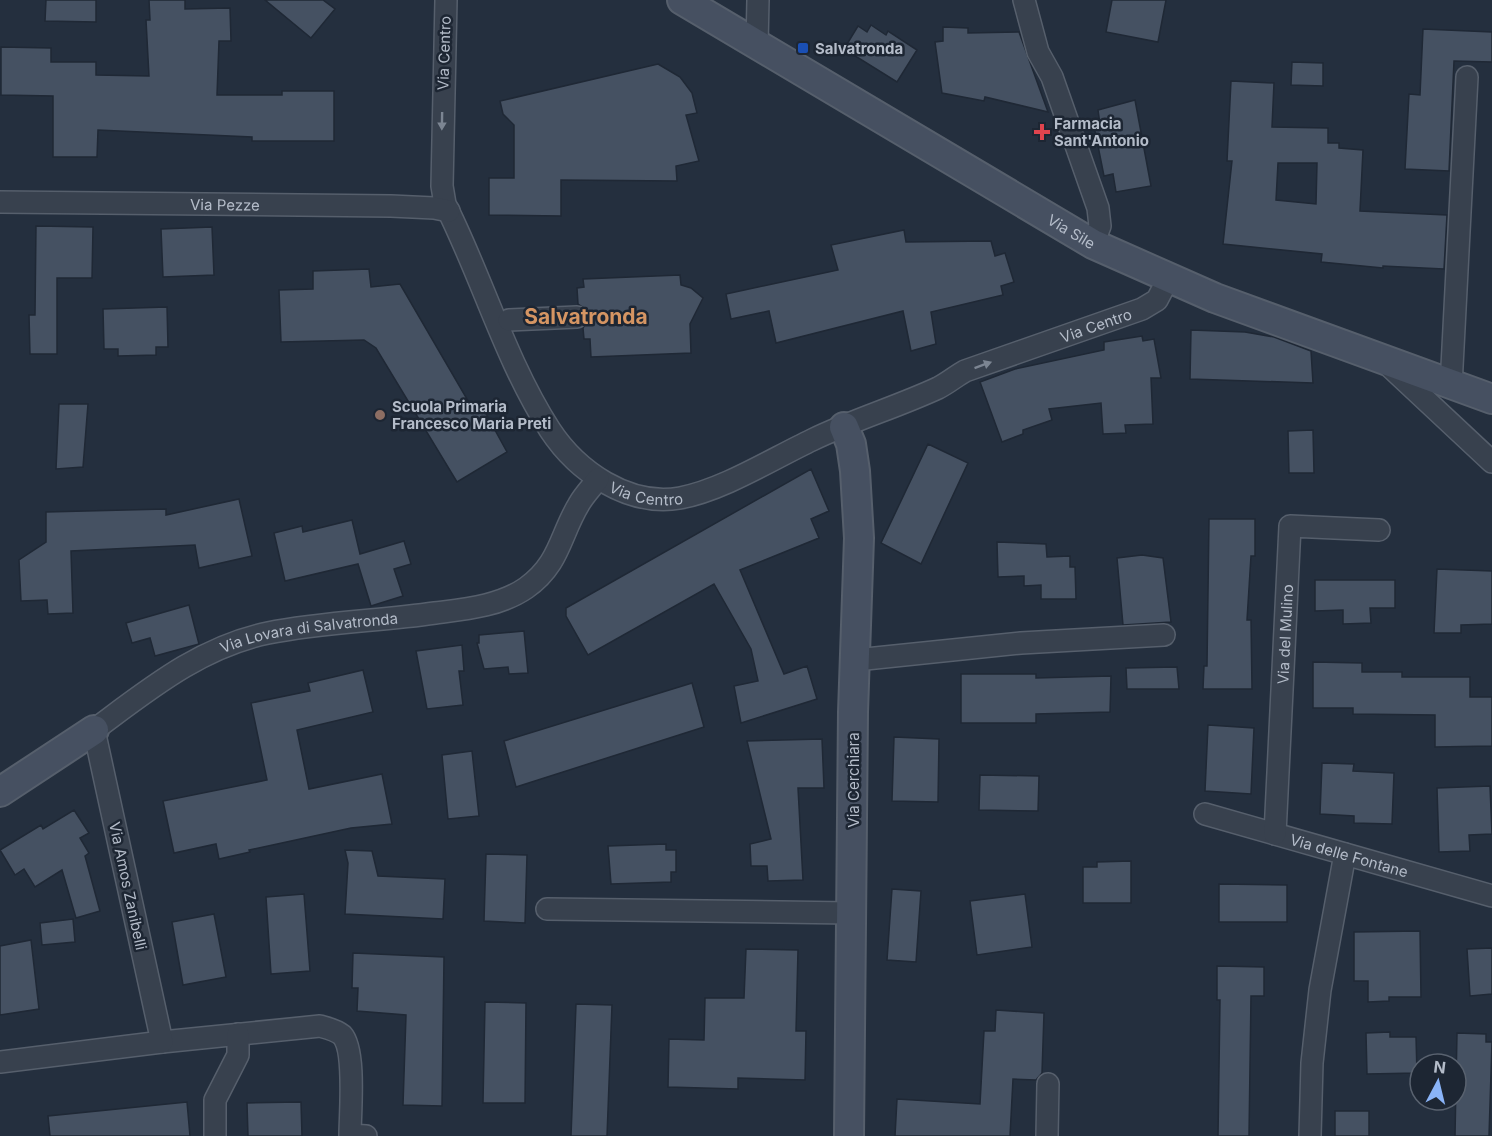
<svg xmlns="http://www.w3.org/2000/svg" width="1492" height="1136" font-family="Inter,sans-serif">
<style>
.building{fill:#455162;stroke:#1f2835;stroke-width:1.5;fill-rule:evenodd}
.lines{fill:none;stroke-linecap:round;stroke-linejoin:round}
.street-casing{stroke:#565f6c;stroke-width:24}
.secondary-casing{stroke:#565f6c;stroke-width:32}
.street{stroke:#38414e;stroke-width:21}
.secondary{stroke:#465061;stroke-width:28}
.oneway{fill:#7c8592}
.transit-dot{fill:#1a4fb4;stroke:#1d2633;stroke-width:2}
.health-dot{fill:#e0444e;stroke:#1d2633;stroke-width:2}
.education-dot{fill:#8d6e63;stroke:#1d2633;stroke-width:2}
.labels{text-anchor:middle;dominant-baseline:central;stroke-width:5;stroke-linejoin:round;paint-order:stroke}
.poi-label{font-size:15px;font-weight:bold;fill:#b4bcc9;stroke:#1d2633;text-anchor:start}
.street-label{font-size:15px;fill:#b4bcc9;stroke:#1d2633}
.district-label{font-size:21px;font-weight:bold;fill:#d59563;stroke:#1d2633}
</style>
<rect width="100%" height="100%" fill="#242f3e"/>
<path class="building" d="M46,0H96V22L45,21Z
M149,0H185V9L230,8L231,41H219L217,95H282V91H334V141H252V137L98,130L97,157H53V96L1,95V47L51,48V62H96V75L149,76L146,20H150Z
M265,0H323L335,9L311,38Z
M1112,0H1166L1158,42L1106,32Z
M871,25L886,35L888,31L917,50L897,82L844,49L858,26L867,32Z
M943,27L968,28V33L1019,32L1048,112L985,97L984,101L942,93L935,42L943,41Z
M1423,29L1492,32V62L1454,61L1449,171L1405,169L1409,94L1420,95Z
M1292,62L1323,63V86L1291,85Z
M658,64L680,77L692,93L697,113L686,115L699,161L676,166L677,181L561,180V216L489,215V178H514V125L503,114L500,101Z
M1231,81L1274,83L1272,127L1328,128V143H1339V148L1363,150L1360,211L1447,215L1444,269L1383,266V268L1321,262L1322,254L1223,244L1232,161H1227ZM1278,163H1317L1316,204L1276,200Z
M1135,100L1151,186L1116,192L1113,174L1104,176L1094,126L1100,124L1098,110Z
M36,226L93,227L92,278H57V354H30L29,315H35Z
M212,227L214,275L163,277L161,229Z
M904,230L906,242L991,241L995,256L1005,253L1014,282L1001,286L1003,295L931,312L936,344L911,351L903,311L776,343L769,311L731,319L726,294L838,270L831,245Z
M369,269L371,287L400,284L471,406L479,401L507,452L457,482L376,348L364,340L281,342L279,290L313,289V271Z
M680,275L681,285L691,288L703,298L690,324L691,353L591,357L590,339H584L583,328L590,316L587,310L578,304L577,288L584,287L583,279Z
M167,307L168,347H156V355L118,356V349H104L103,309Z
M1191,330L1245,332L1274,337L1311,351L1313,383L1190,379Z
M1142,336L1143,341L1154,339L1161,378H1151L1153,424L1125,425L1126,433L1103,434L1101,403L1049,409L1052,420L1023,430V434L1002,442L980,382L1015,369L1104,350V342Z
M59,404H88L83,467L56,469Z
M1313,430L1314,473H1289L1288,431Z
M928,444L968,463L921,564L881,543Z
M811,469L829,511L811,519L819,538L740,570L784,674L807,666L817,699L741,723L734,686L758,681L751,649L714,584L588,655L566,616V608Z
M239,499L252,556L199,568L195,545L71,551L73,613L48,614L47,600L21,601L19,560L46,542V512L166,509V515Z
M1209,519H1255V556H1251L1247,620H1251L1252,689H1203L1204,666H1207Z
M352,520L360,554L404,541L411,564L394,569L403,596L371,606L358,564L285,581L274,533L302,526L303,532Z
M997,542L1046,544L1047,557L1070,556V567H1075L1076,599H1041V585L1024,586V576L998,577Z
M1142,555L1163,558L1171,622L1123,625L1117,558Z
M1437,569L1492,571V624L1461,625V633H1434Z
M1315,580H1395V608H1370L1371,623L1343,624V610L1315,611Z
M189,605L199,644L155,656L150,638L132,643L126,623Z
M524,631L528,673L509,674L508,667L484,669L477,643H479V635Z
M462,645L464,671H459L463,705L427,709L416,651Z
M1313,662L1362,663V672H1402V677H1470V697H1492V746L1435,747V715L1353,714V708H1313Z
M1177,667L1179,689H1127L1126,668Z
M363,670L373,712L297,730L309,789L382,774L392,824L351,828L249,850L250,852L219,859L216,844L174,853L163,801L267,780L251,703L310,691L308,683Z
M961,674H1036V678L1111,676L1110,712L1036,714V723H961Z
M692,683L704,727L516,787L504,741Z
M1208,725L1254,728L1251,794L1205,791Z
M894,737L939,739L938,802L892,801Z
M822,739L824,788H798L803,880L768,881L767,866H751L750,844L771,839L747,741Z
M472,751L479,816L448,819L442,755Z
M1322,763L1354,764L1353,771L1394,773L1392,824L1354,823V816L1320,814Z
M980,775L1039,776L1038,811L979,810Z
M1490,786L1492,834L1469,835L1470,851L1439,852L1437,788Z
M74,810L89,833L80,838L89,853L85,856L100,911L76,918L62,870L35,887L24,869L15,875L0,850L41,825L43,829Z
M666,844V850H676V872H671V882L611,884L608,846Z
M345,850L372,851L378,876L445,879L443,919L345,914L348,863Z
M486,854L527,855L525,923L484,921Z
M1131,861V903H1083V867H1097V862Z
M1219,884L1287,885V922H1219Z
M892,889L921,891L916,962L887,960Z
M304,894L310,971L271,974L266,897Z
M1025,894L1032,947L977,955L970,901Z
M214,914L226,977L183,985L172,922Z
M73,919L75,942L42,945L40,923Z
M1420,931L1421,997H1389V1001L1368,1002V981H1354V932Z
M31,940L39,1009L0,1015V946Z
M1492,948V994L1470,996L1467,949Z
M746,949L798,950L796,1031H806L805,1080L738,1078V1089L668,1087L669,1039L704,1040L705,998H744Z
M353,953L444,957L442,1106L403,1105L406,1015L357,1011L358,988H352Z
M1217,966L1264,967V996H1251L1249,1136H1218L1220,1000H1217Z
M485,1002L526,1003L525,1103H483Z
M576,1004L612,1005L607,1136H571Z
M996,1010L1044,1013L1042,1073L1036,1080L1013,1079L1010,1136H895L897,1099L980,1104L984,1031H995Z
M1390,1032V1037H1416L1417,1073L1367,1074L1366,1033Z
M1457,1033L1486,1034V1042H1492L1489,1136H1455Z
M187,1102L190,1136H50L48,1116Z
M301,1102L302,1136H248L247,1103Z
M1335,1111H1369V1136H1335Z"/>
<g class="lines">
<g class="street-casing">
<g id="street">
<path id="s1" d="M446,0L442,186L445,204C482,277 505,360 550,430C577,471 628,507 680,498C723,490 772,459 812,440C853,420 897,407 938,388C948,383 956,376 965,371L1142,309L1157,300L1168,279"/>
<path d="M1024,0L1038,52L1052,77L1098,208L1100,226L1093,244"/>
<path d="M757,45L758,0"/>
<path id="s2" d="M0,202L391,206L434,208L449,211"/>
<path d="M509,320L577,317"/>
<path d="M1385,362L1492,462"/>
<path d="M1451,386L1467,77"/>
<path d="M856,660L1021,643L1164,635"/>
<path id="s3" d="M1205,814L1492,896"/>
<path id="s4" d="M1275,834L1290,526L1379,530"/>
<path d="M547,909L850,913"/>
<path d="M162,1042L320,1026C327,1028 336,1030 342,1035C356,1050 350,1114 350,1135L366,1136"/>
<path id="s5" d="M0,1062L162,1042L94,730C148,690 200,647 268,633C322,622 380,621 435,613C466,609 500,606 526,588C560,564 560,535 579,504C584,495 592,487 598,479"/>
<path d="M215,1136V1100L238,1055V1034"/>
<path d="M1047,1136L1048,1084"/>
<path d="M1310,1136L1312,1063L1320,990L1345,854"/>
</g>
</g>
<g class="secondary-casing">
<g id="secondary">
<path id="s6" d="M682,0L1093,244L1215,298L1492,399"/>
<path d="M844,427L851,444L855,471L859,538L853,712L849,1136"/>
<path d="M0,792L94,730"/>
</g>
</g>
<use href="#street" class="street"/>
<use href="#secondary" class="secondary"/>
</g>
<defs><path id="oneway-solid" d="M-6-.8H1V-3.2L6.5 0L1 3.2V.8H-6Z" transform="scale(1.5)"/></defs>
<g class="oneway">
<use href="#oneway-solid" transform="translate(442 121) rotate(91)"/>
<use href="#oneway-solid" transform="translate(983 365) rotate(-20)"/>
</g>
<rect class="transit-dot" x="797" y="42" width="12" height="12" rx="3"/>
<path class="health-dot" d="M1039 123h6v6h6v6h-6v6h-6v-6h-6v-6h6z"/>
<circle class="education-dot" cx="380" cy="415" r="6"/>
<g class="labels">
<g class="poi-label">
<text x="815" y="48">Salvatronda</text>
<text x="1054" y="123">Farmacia<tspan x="1054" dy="17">Sant'Antonio</tspan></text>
<text x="392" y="406">Scuola Primaria<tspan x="392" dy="17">Francesco Maria Preti</tspan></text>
</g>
<g class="street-label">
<text transform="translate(444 53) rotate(-88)">Via Centro</text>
<text stroke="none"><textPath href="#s2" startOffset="225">Via Pezze</textPath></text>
<text stroke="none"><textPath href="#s6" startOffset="453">Via Sile</textPath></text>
<text stroke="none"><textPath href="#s1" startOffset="1060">Via Centro</textPath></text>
<text stroke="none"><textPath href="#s1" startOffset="574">Via Centro</textPath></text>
<text stroke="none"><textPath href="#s5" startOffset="724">Via Lovara di Salvatronda</textPath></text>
<text stroke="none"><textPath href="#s4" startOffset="200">Via del Mulino</textPath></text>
<text transform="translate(853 780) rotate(-90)">Via Cerchiara</text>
<text stroke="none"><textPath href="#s3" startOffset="150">Via delle Fontane</textPath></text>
<text transform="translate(128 886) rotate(78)">Via Amos Zanibelli</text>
</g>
<g class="district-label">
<text x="586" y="316">Salvatronda</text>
</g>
</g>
<g transform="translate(1438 1082) rotate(7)"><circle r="28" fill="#1d2633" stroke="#59626f" stroke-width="1.5"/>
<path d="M0-4.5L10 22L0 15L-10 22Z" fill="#8ab4f8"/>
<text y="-9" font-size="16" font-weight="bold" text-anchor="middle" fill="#b4bcc9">N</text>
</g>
</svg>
